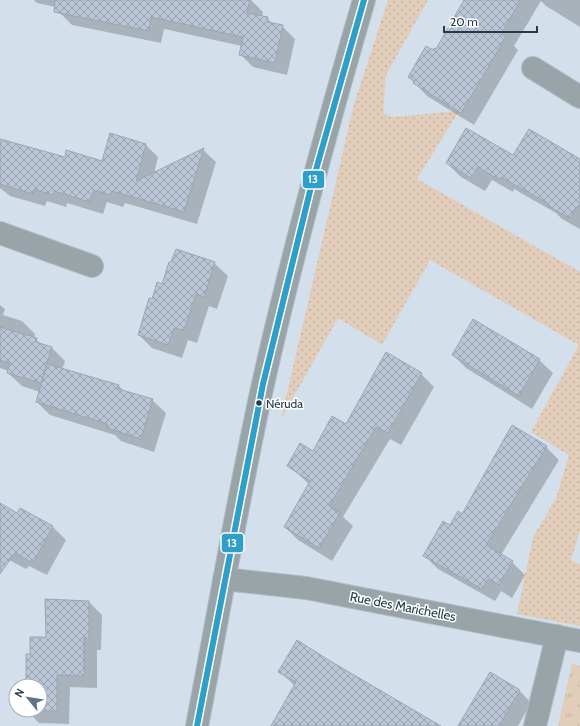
<svg xmlns="http://www.w3.org/2000/svg" width="580" height="726" font-family="Cabin,sans-serif">
<style>
.grass{fill:url(#grass-tufts)}
.park{fill:url(#park-dots)}
.shadow{fill:#0003}
.building{fill:url(#building-cross-hatch);stroke:#9ba6b5}
.lines{fill:none;stroke-linecap:round;stroke-linejoin:round}
.minor-casing{stroke:#aebbc6;stroke-width:24}
.minor{stroke:#99a4a9;stroke-width:22}
.bus-1-casing{stroke:#fefefe;stroke-width:9}
.bus-1{stroke:#2d9fc9;stroke-width:6}
.bus-dot{fill:#223a4e;stroke:#fefefe;stroke-width:1.5}
.labels{text-anchor:middle;dominant-baseline:central;stroke-width:3;stroke-linejoin:round;paint-order:stroke}
.bus-label{font-size:12px;fill:#223a4e;stroke:#fefefe;text-anchor:start}
.street-label{font-size:13px;fill:#223a4e;stroke:#fefefe}
.line-badge{stroke:#fefefe;stroke-width:1.5}
.badge-label{font-size:11px;text-anchor:middle;font-weight:bold;fill:#fff}
</style>
<defs>
<pattern id="grass-tufts" width="24" height="20" patternUnits="userSpaceOnUse"><rect width="24" height="20" fill="#e2cdba"/><path d="M3 7l-1-3M5 7V3M7 7l1-3M15 17l-1-3M17 17v-4M19 17l1-3" fill="none" stroke="#c2b1a2"/></pattern>
<pattern id="park-dots" width="8" height="8" patternUnits="userSpaceOnUse"><rect width="8" height="8" fill="#e2cdba"/><path d="M2 2h.1M6 6h.1" fill="none" stroke="#c2b1a2" stroke-width="1.8" stroke-linecap="round"/></pattern>
<pattern id="building-cross-hatch" width="8" height="8" patternUnits="userSpaceOnUse"><rect width="8" height="8" fill="#bac5d6"/><path d="M0 0l8 8M0 8l8-8" fill="none" stroke="#97a1b0"/></pattern>
</defs>
<rect width="100%" height="100%" fill="#d3dfea"/>
<path class="grass" d="M572,664L580,666V726H561L558,725Z"/>
<path class="park" d="M388,0H428L386,75L383,113L391,117L459,111L417,179L580,272V530L571,560L580,565V626L517,614L533,537L556,499L569,455L531,432L579,345L430,260L382,345L338,318L281,419L354,104Z"/>
<path class="shadow" d="M34,0H251L263,12L262,17L267,18L273,24L282,26L295,39L287,75L253,67L240,54L242,46L164,29L161,43L72,25L59,12L60,8L37,3Z
M466,0H580V27L546,6L541,1L514,46L518,50L474,125L427,96L409,77L436,50Z
M0,140L65,158L103,162L146,145L158,157L154,174L203,150L216,162L197,224L125,203L123,207L107,202L103,214L67,203L66,207L47,201L45,206L10,196L0,188Z
M513,156L580,162V229L562,219L556,213L514,189L513,192L492,180L485,191L461,177L447,163Z
M214,263L228,276L217,309L209,306L197,343L188,340L182,358L152,348L139,335L152,300L163,285Z
M0,305L5,309L3,315L22,321L35,334L34,338L42,345L51,347L65,361L62,370L119,386L125,392L152,400L166,413L154,452L121,441L115,435L50,415L37,402L40,392L22,386L8,373L9,371L0,368Z
M386,354L421,374L434,387L401,445L390,439L343,517L353,526L332,561L298,540L285,527L309,484L289,466L313,453L346,425Z
M453,355L539,360L553,373L532,409L466,368Z
M546,447L559,460L501,555L512,562L525,575L512,598L501,591L495,601L438,569L425,556L450,526Z
M0,505L18,514L20,509L53,527L66,540L47,575L29,566L26,569L0,555Z
M89,602L102,615L101,650H97V688L70,687L69,724L39,723L26,710H40V686H27L31,656L47,638Z
M297,641L440,726H272L295,686L280,672Z
M490,674L520,691L531,703L518,726H459Z"/>
<path class="building" d="M55,0H250L247,13L268,17L267,22L283,25L275,63L239,55L243,37L151,17L149,31L54,12Z
M464,0H521L501,34L506,37L461,113L413,83L414,81L408,77L426,46L433,50L434,48L436,49Z
M466,128L513,155L529,129L580,159V204L569,218L548,206L549,204L501,177L499,180L478,167L471,178L446,163Z
M110,133L146,144L136,181L204,148L184,212L112,191L111,195L94,190L90,202L54,191L53,195L34,189L33,194L0,184V139L65,157L66,150L102,161Z
M176,249L215,262L204,297L196,294L184,330L174,328L168,345L138,335L149,298L152,299L157,282L162,284L169,262H171Z
M473,319L540,359L519,396L452,355Z
M0,327L37,338L36,342L52,347L41,383L7,373L10,363L0,360Z
M386,352L422,373L388,433L376,427L329,506L340,513L319,548L284,527L310,481L287,466L300,443L313,451L332,416L346,424Z
M47,364L119,385L118,389L153,399L141,439L107,428L108,424L36,402Z
M512,425L547,446L486,545L513,561L499,585L488,579L482,589L423,556L443,521L450,525L458,511L462,514Z
M0,503L17,513L20,508L53,526L33,563L15,553L0,574Z
M45,599L89,601V638H84V676L57,675V711L25,710H40V686H26V654H30V637H46Z
M297,640L330,661L441,726H271L296,682L278,672Z
M490,672L520,690L499,726H458Z"/>
<g class="lines">
<g class="minor-casing">
<path id="minor" d="M533,68L580,97
M0,233L92,266
M224,579L306,588L580,641
M197,726C219,612 238,497 263,384C292,255 327,127 364,0
M535,726L557,636"/>
</g>
<use href="#minor" class="minor"/>
<g class="bus-1-casing">
<path id="bus-1" d="M197,726L263,384L310,191L364,0"/>
</g>
<use href="#bus-1" class="bus-1"/>
</g>
<circle class="bus-dot" cx="259" cy="403" r="3.5"/>
<g class="labels">
<g class="bus-label">
<text x="266" y="403">Néruda</text>
</g>
<g class="street-label">
<text transform="translate(403 606) rotate(11)">Rue des Marichelles</text>
</g>
</g>
<g class="line-badge">
<rect x="302" y="170" width="23" height="19" rx="4" fill="#2d9fc9"/>
<rect x="221" y="533" width="23" height="20" rx="4" fill="#2d9fc9"/>
</g>
<g class="badge-label">
<text x="313" y="183">13</text>
<text x="232" y="547">13</text>
</g>
<g transform="translate(28 698) rotate(300)"><circle r="19" fill="#fefefe" stroke="#a6b0b8"/>
<path d="M0-3L7 15L0 10L-7 15Z" fill="#607485"/>
<text y="-6" font-size="11" font-weight="bold" text-anchor="middle" fill="#223a4e">N</text>
</g>
<path d="M444 26v6h93v-6" fill="none" stroke="#223a4e" stroke-width="2"/>
<text x="450" y="26" font-size="12" fill="#223a4e" stroke="#fefefe" stroke-width="3" paint-order="stroke">20 m</text>
</svg>
